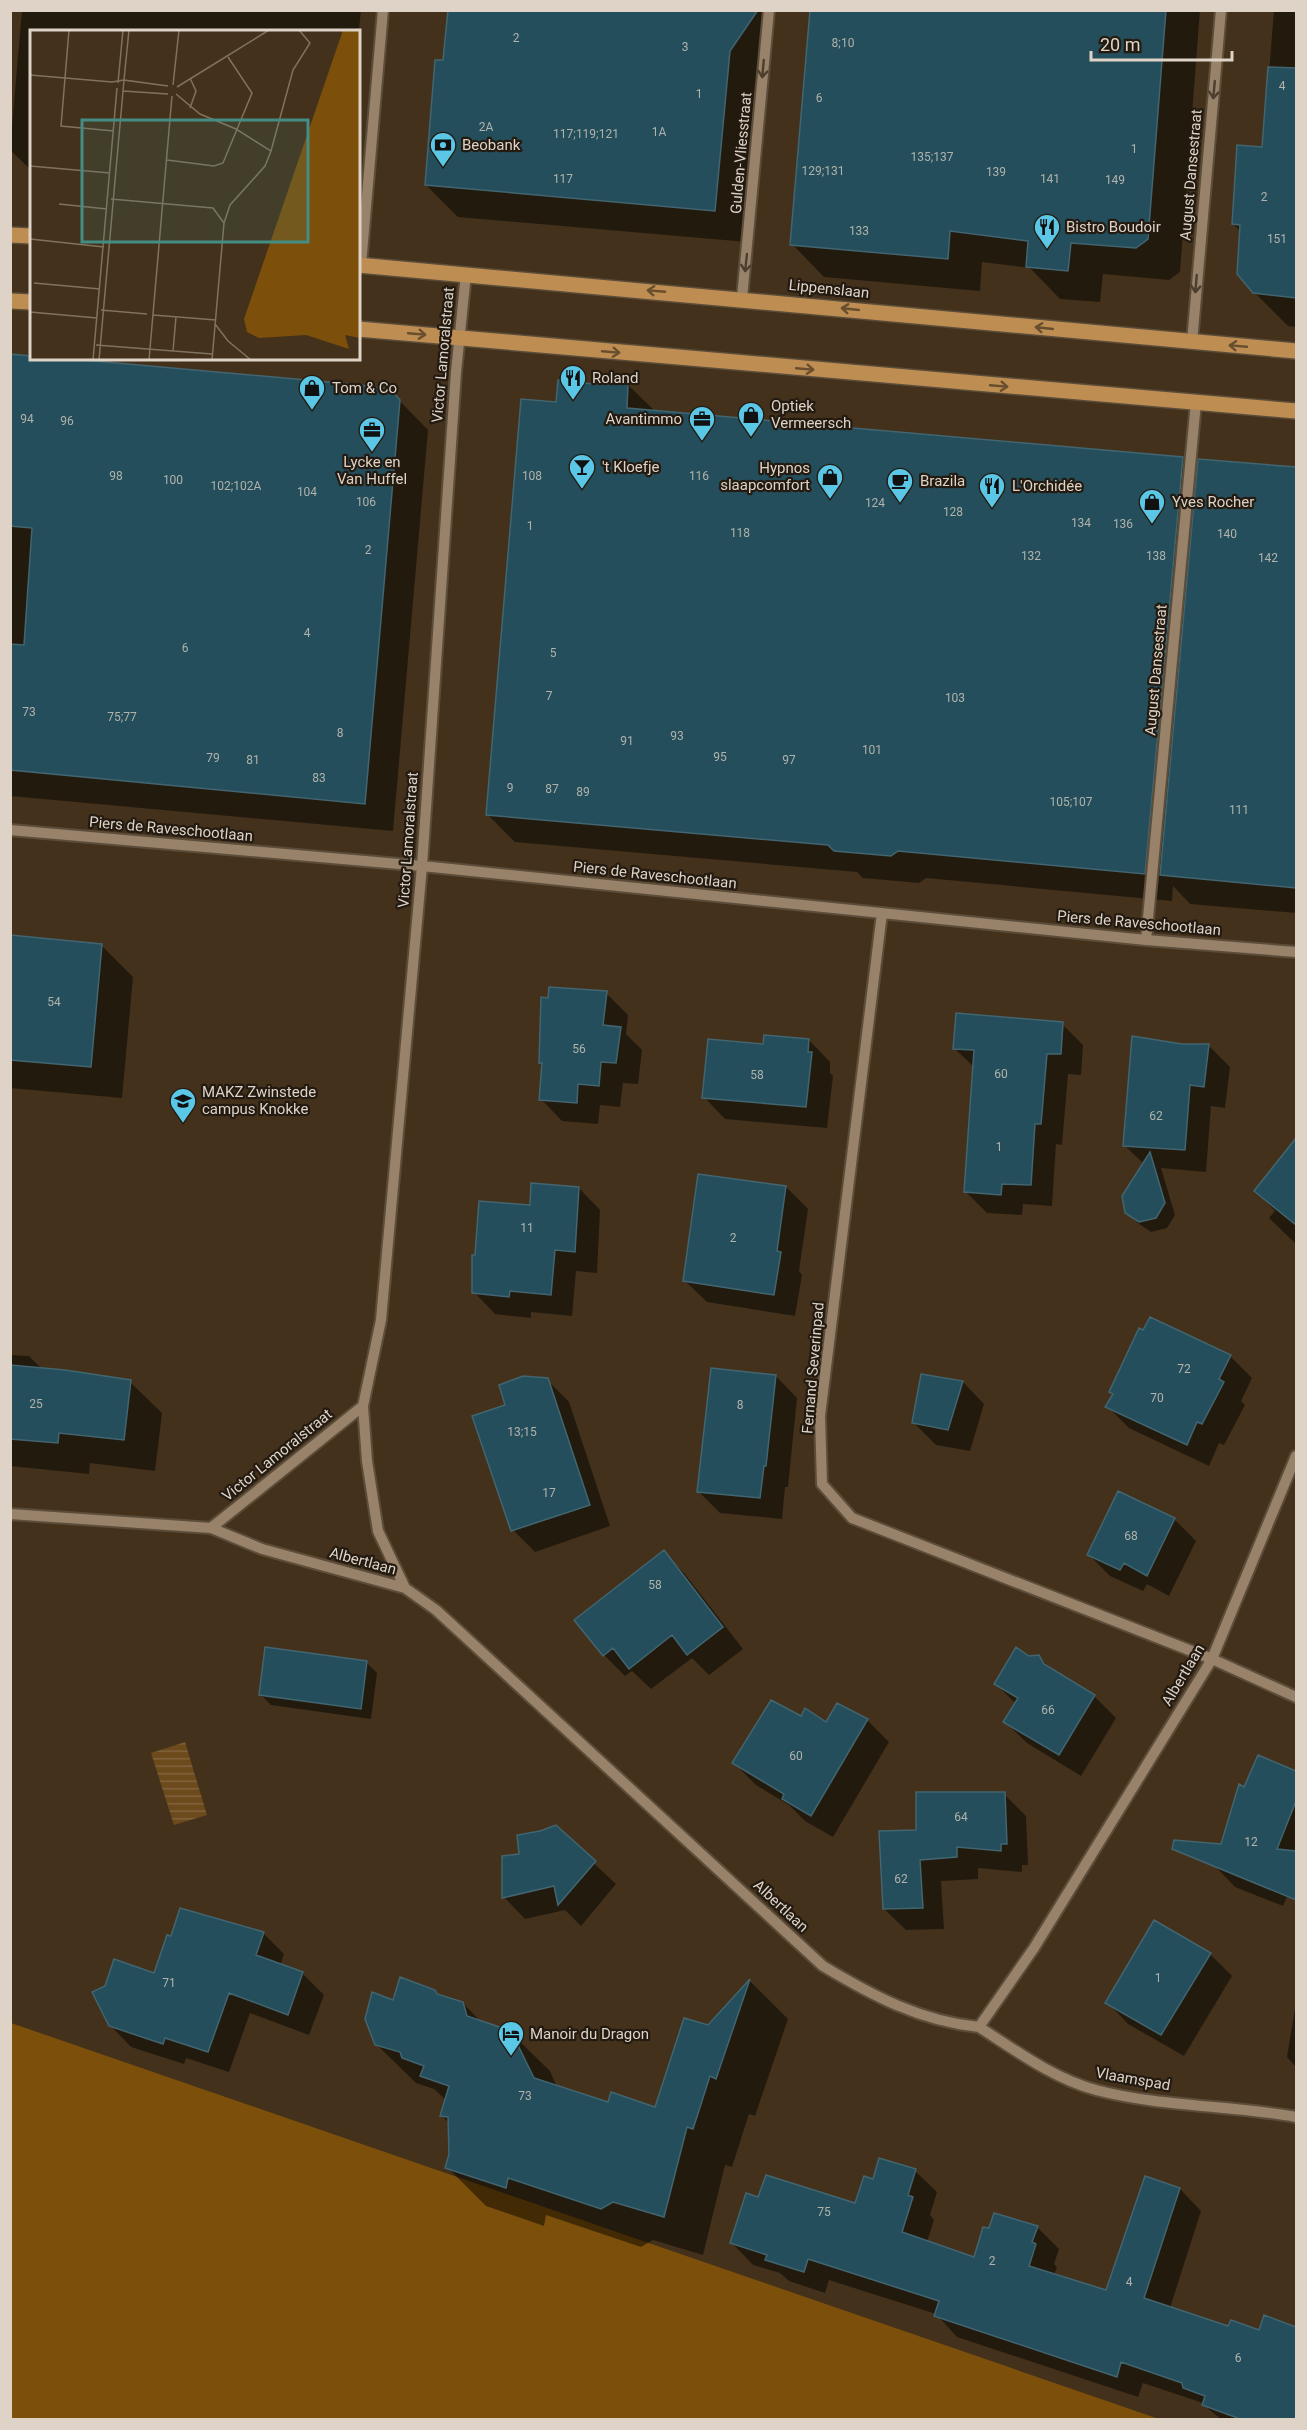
<svg xmlns="http://www.w3.org/2000/svg" width="1307" height="2430" font-family="Roboto,sans-serif">
<style>
.grass{fill:#7c500b}
.water{fill:url(#water-rules)}
.shadow{fill:#0007}
.building{fill:#244e5b;stroke:#426570;stroke-width:1.5}
.lines{fill:none;stroke-linecap:round;stroke-linejoin:round}
.minor-casing{stroke:#5c4d3a;stroke-width:14}
.major-casing{stroke:#5c4d3a;stroke-width:18}
.minor{stroke:#98826a;stroke-width:10}
.major{stroke:#bd8d52;stroke-width:15}
.oneway{stroke:#4c3f30}
.oneway2{stroke:#684e2e}
.labels{text-anchor:middle;dominant-baseline:central;stroke-width:4.5;stroke-linejoin:round;paint-order:stroke}
.number-label{font-size:12px;fill:#b0b2ab}
.poi-label{font-size:15px;fill:#ded3c6;stroke:#231b11;text-anchor:start}
.street-label{font-size:15px;fill:#ded3c6;stroke:#231b11}
.inset-road{fill:none;stroke:#81725f;stroke-width:1.5}
.view{fill:#438d84;fill-opacity:0.15;stroke:#438d84;stroke-width:3}
.inset-edge{fill:none;stroke:#ded3c6;stroke-width:3}
</style>
<defs>
<pattern id="water-rules" width="6" height="5" patternUnits="userSpaceOnUse" patternTransform="scale(1.5)"><rect width="6" height="5" fill="#6d4a1c"/><path d="M0 2.5h6" fill="none" stroke="#81633c"/></pattern>
</defs>
<rect width="100%" height="100%" fill="#43311b"/>
<path class="grass" d="M11,2023L1159,2419H11Z"/>
<path class="water" d="M185,1742L207,1815L174,1825L151,1753Z"/>
<path class="shadow" d="M22,10H361L358,39V32H32V171L10,150Z
M449,10H766L747,242L458,217L426,185L444,61Z
M813,10H1200L1180,272L1169,280L1103,274L1100,302L1060,299L1030,268L982,262L980,291L824,277L792,244Z
M1274,10H1296V327L1288,326L1254,292L1241,232L1233,224L1263,149Z
M10,357L389,390L428,430L393,831L10,796Z
M627,384L656,412L1183,459L1198,474L1200,460L1296,469V913L1190,904L1173,886L1172,901L926,878L919,883L863,878L857,872L515,842L488,815L558,404L595,385Z
M10,937L101,945L133,977L122,1098L10,1088Z
M606,993L628,1015L626,1034L642,1050L638,1084L623,1083L620,1107L600,1105L598,1124L562,1121L541,1099L543,1065L541,1063Z
M1062,1024L1083,1045L1081,1075L1068,1074L1062,1145L1056,1144L1052,1206L1023,1204L1022,1215L987,1213L965,1191L975,1068L955,1049Z
M809,1040L830,1062V1073L833,1076L827,1128L725,1119L704,1097L764,1046Z
M1182,1045H1208L1230,1067L1225,1108L1211,1106L1206,1172L1161,1168L1175,1215L1167,1228L1151,1232L1138,1223L1127,1212L1144,1164L1124,1145Z
M1296,1141V1244L1269,1218L1275,1211L1256,1191Z
M786,1187L808,1209L799,1271L802,1275L795,1316L707,1302L685,1281Z
M579,1188L600,1210L597,1273L576,1271L572,1316L531,1312V1318L495,1314L474,1292L531,1207Z
M10,1355L29,1356L43,1370L130,1382L162,1413L155,1471L90,1463L89,1474L10,1466Z
M1230,1356L1252,1378L1241,1401L1245,1405L1224,1445L1219,1443L1209,1466L1129,1428L1107,1406Z
M776,1376L797,1398L788,1487H785L782,1519L720,1513L698,1491Z
M922,1376L963,1382L984,1404L970,1451L936,1445L914,1423Z
M547,1380L569,1402L610,1526L535,1552L513,1530L507,1406Z
M1174,1519L1196,1541L1169,1596L1147,1584L1143,1591L1110,1576L1088,1554Z
M663,1552L684,1573L743,1649L709,1675L692,1658L651,1689L632,1671L625,1676L604,1655Z
M1039,1657L1053,1671L1094,1696L1116,1718L1081,1776L1027,1743L1005,1722L1016,1704L996,1684L1029,1658Z
M367,1663L377,1673L371,1719L271,1705L260,1694Z
M837,1705L868,1721L889,1742L833,1837L805,1821L789,1805L756,1785L734,1763L801,1718L826,1724Z
M1258,1757L1296,1773V1875L1283,1906L1235,1887L1214,1865Z
M1004,1794L1026,1816L1028,1865H1022V1872L978,1868V1879L941,1881L944,1929L906,1930L884,1909L918,1831Z
M555,1827L616,1884L581,1926L565,1910L525,1919L504,1897L520,1855Z
M263,1933L284,1954L280,1966L303,1974L324,1995L309,2035L250,2013L229,2072L186,2058L184,2064L131,2047L110,2025L155,1975Z
M1210,1954L1232,1976L1184,2056L1128,2024L1107,2002Z
M750,1981L788,2019L755,2116L749,2114L732,2167L725,2165L703,2255L653,2240L641,2247L546,2215L544,2226L486,2206L447,2167L451,2154L449,2123L441,2115L446,2100L434,2089L416,2083L376,2044L393,2002L434,1991L440,1997L463,2003L482,2023L510,2032L550,2071L557,2087L609,2104L656,2109L709,2027Z
M1296,2002V2067L1287,2057Z
M915,2171L937,2192L930,2215L934,2220L927,2242L975,2259L1037,2227L1059,2249L1054,2264L1057,2267L1054,2275L1107,2292L1180,2189L1201,2211L1170,2308L1229,2328L1260,2332L1265,2317L1296,2328V2420H1222L1200,2402L1143,2383L1138,2397L957,2337L936,2314L829,2280L825,2293L789,2281L780,2273L753,2265L732,2243L759,2199L856,2205L874,2181Z"/>
<path class="building" d="M448,10H758L730,51L715,211L425,185L435,60H443Z
M810,10H1166L1148,239L1136,248L1071,243L1068,271L1026,267L1028,241L950,231L948,259L790,245Z
M1268,67L1296,68V298L1253,293L1237,274L1240,225L1232,224L1237,145L1262,147Z
M10,354L32,356V358H61L352,384L390,389L400,400L365,804L10,770V644L24,645L32,528L10,526Z
M594,379L628,383L627,408L1183,457L1145,874L898,851L891,856L834,851L828,845L486,815L521,399L556,402L558,380L593,384Z
M1198,459L1296,467V888L1160,875Z
M10,935L102,944L91,1067L10,1060Z
M549,987L607,991L603,1025L621,1027L616,1063L601,1062L599,1086L578,1084L577,1103L539,1100L542,1063H539L541,997L548,998Z
M956,1013L1063,1022L1061,1054H1047L1041,1124H1035L1031,1185L1002,1184L1001,1195L964,1192L974,1050L953,1049Z
M764,1035L809,1039L808,1052H812L806,1107L702,1098L708,1039L763,1044Z
M1132,1036L1182,1044H1209L1204,1087L1190,1085L1185,1150L1123,1146Z
M1296,1138V1225L1254,1191Z
M1150,1152L1165,1203L1156,1218L1139,1222L1125,1213L1122,1196Z
M698,1174L786,1186L777,1251L781,1252L774,1295L683,1281Z
M531,1183L579,1187L575,1252L555,1250L551,1295L510,1291L509,1297L472,1293V1255H475L479,1201L530,1205Z
M1150,1317L1231,1355L1219,1379L1224,1382L1202,1424L1197,1422L1187,1445L1105,1407L1113,1394L1109,1392L1139,1328L1143,1330Z
M10,1365L65,1370L131,1380L124,1440L59,1433L58,1443L10,1439Z
M711,1368L776,1375L766,1466H764L760,1498L697,1492Z
M921,1374L963,1381L948,1430L912,1423Z
M523,1376L548,1378L590,1505L511,1531L472,1416L505,1405L499,1385Z
M1118,1491L1175,1518L1147,1576L1124,1563L1120,1570L1087,1555Z
M664,1550L723,1627L687,1655L672,1635L629,1669L613,1648L603,1656L574,1620Z
M265,1647L367,1661L361,1709L259,1695Z
M1016,1647L1029,1656L1039,1655L1044,1664L1095,1695L1059,1755L1003,1722L1018,1698L994,1684Z
M771,1700L801,1716L805,1708L826,1722L837,1703L868,1719L811,1816L782,1799L784,1794L732,1763Z
M1258,1755L1296,1771V1801L1277,1849L1296,1851V1900L1172,1849L1174,1840L1221,1844L1239,1784L1244,1787Z
M916,1792H1005L1007,1844H1001V1851L957,1847V1857L920,1860L923,1908L883,1909L879,1831L916,1830Z
M556,1825L596,1861L558,1905L554,1886L502,1898V1856L519,1854L517,1835L540,1831Z
M180,1908L264,1932L256,1955L303,1972L288,2015L229,1993L208,2052L165,2038L163,2044L109,2026L92,1992L105,1986L114,1959L154,1973L167,1935L171,1936Z
M1154,1920L1211,1953L1161,2035L1105,2003Z
M400,1977L435,1990L437,1994L463,2002L467,2016L511,2031L534,2078L608,2102L611,2092L655,2107L684,2018L708,2025L750,1979L716,2079L710,2076L693,2129L687,2127L664,2217L613,2202L601,2209L508,2178L506,2188L445,2168L449,2154L448,2117L440,2116L449,2086L420,2076L424,2066L402,2058L400,2052L375,2045L365,2019L372,1992L393,2000Z
M879,2158L916,2169L908,2195L913,2197L902,2232L974,2257L983,2227L989,2228L994,2213L1038,2226L1032,2242L1036,2244L1029,2266L1106,2290L1145,2176L1180,2188L1144,2298L1228,2326L1231,2320L1259,2330L1264,2315L1296,2327V2420H1243L1202,2405L1205,2396L1183,2388L1182,2383L1121,2362L1117,2377L934,2316L939,2301L808,2259L804,2272L765,2260L767,2255L730,2243L746,2193L758,2197L766,2175L855,2203L864,2176L873,2179Z"/>
<g class="lines">
<g class="minor-casing">
<path id="minor" d="M361,265L383,10
M742,298L769,10
M1192,342L1221,10
M10,830L422,866L1146,940L1296,952
M882,913L820,1416L822,1484L852,1518L1212,1659L1296,1697
M1146,940L1196,402
M363,1406L367,1461L378,1531L405,1588
M10,1514L211,1528L262,1549L405,1588L436,1610L823,1966C873,1996 920,2021 979,2027L1034,1948L1212,1659L1296,1456
M211,1528L363,1406L381,1320L422,866L456,372L466,274
M979,2027C1015,2050 1054,2079 1096,2090C1161,2107 1230,2105 1296,2117"/>
</g>
<g class="major-casing">
<path id="major" d="M10,235L32,236
M358,265L1296,351
M10,301L32,302
M358,329L1296,411"/>
</g>
<use href="#minor" class="minor"/>
<use href="#major" class="major"/>
</g>
<defs><path id="oneway-shaft" d="M-6 0H5M1.5-3L5.5 0L1.5 3" fill="none" stroke-width="1.6" stroke-linecap="round" stroke-linejoin="round" transform="scale(1.5)"/></defs>
<g class="oneway">
<use href="#oneway-shaft" transform="translate(763 69) rotate(95)"/>
<use href="#oneway-shaft" transform="translate(1214 90) rotate(95)"/>
<use href="#oneway-shaft" transform="translate(746 263) rotate(96)"/>
<use href="#oneway-shaft" transform="translate(1196 284) rotate(95)"/>
</g>
<g class="oneway2">
<use href="#oneway-shaft" transform="translate(656 291) rotate(-175)"/>
<use href="#oneway-shaft" transform="translate(850 309) rotate(-174)"/>
<use href="#oneway-shaft" transform="translate(1044 328) rotate(-174)"/>
<use href="#oneway-shaft" transform="translate(417 334) rotate(5)"/>
<use href="#oneway-shaft" transform="translate(1238 346) rotate(-175)"/>
<use href="#oneway-shaft" transform="translate(611 352) rotate(5)"/>
<use href="#oneway-shaft" transform="translate(805 369) rotate(5)"/>
<use href="#oneway-shaft" transform="translate(999 386) rotate(5)"/>
</g>
<defs>
<g id="bank-pin" transform="scale(1.35)"><path d="M0 17L-7.5 6A9.5 9.5 0 1 1 7.5 6Z" fill="#5bc7e7" stroke="#231b11"/><path d="M-6-4H6V4H-6ZM0-2.3a2.3 2.3 0 1 0 0 4.6a2.3 2.3 0 1 0 0-4.6Z" fill="#111"/></g>
<g id="restaurant-pin" transform="scale(1.35)"><path d="M0 17L-7.5 6A9.5 9.5 0 1 1 7.5 6Z" fill="#5bc7e7" stroke="#231b11"/><path d="M-5-6h1v4h1v-4h1v4h1v-4h1v5L-1.5 .5V6h-2V.5L-5-1ZM5-6V6H3V1.5H1.5Q1.5-4 5-6Z" fill="#111"/></g>
<g id="shop-pin" transform="scale(1.35)"><path d="M0 17L-7.5 6A9.5 9.5 0 1 1 7.5 6Z" fill="#5bc7e7" stroke="#231b11"/><path d="M-5-2.5h2.3a2.7 3.5 0 0 1 5.4 0H5L5.5 6h-11ZM-1.5-2.5h3a1.5 2.3 0 0 0-3 0Z" fill="#111"/></g>
<g id="office-pin" transform="scale(1.35)"><path d="M0 17L-7.5 6A9.5 9.5 0 1 1 7.5 6Z" fill="#5bc7e7" stroke="#231b11"/><path d="M-6-3h4V-5.5h4V-3h4V5H-6ZM-1-4.5V-3h2v-1.5ZM-6 0V1H6V0Z" fill="#111"/></g>
<g id="bar-pin" transform="scale(1.35)"><path d="M0 17L-7.5 6A9.5 9.5 0 1 1 7.5 6Z" fill="#5bc7e7" stroke="#231b11"/><path d="M-6-5H6L.8 .8V4.5H3.5V6h-7V4.5H-.8V.8Z" fill="#111"/></g>
<g id="cafe-pin" transform="scale(1.35)"><path d="M0 17L-7.5 6A9.5 9.5 0 1 1 7.5 6Z" fill="#5bc7e7" stroke="#231b11"/><path d="M-5.5-4.5H6V0H3Q3 3.5 0 3.5H-2.5Q-5.5 3.5-5.5 0ZM3-3.2v2h1.7v-2ZM-6 4.5H4V6H-6Z" fill="#111"/></g>
<g id="school-pin" transform="scale(1.35)"><path d="M0 17L-7.5 6A9.5 9.5 0 1 1 7.5 6Z" fill="#5bc7e7" stroke="#231b11"/><path d="M0-5L7-2L0 1L-7-2ZM-4 1L0 2.5L4 1V4Q0 6-4 4Z" fill="#111"/></g>
<g id="hotel-pin" transform="scale(1.35)"><path d="M0 17L-7.5 6A9.5 9.5 0 1 1 7.5 6Z" fill="#5bc7e7" stroke="#231b11"/><path d="M-6-4.5h1.5V1H6V5H4.5V3h-9V5H-6ZM-4 0a1.8 1.8 0 1 1 3.6 0ZM.5 0V-2.5h3Q6-2.5 6 0Z" fill="#111"/></g>
</defs>
<g fill-rule="evenodd">
<use href="#bank-pin" x="443" y="145"/>
<use href="#restaurant-pin" x="1047" y="227"/>
<use href="#restaurant-pin" x="573" y="378"/>
<use href="#shop-pin" x="312" y="388"/>
<use href="#shop-pin" x="751" y="415"/>
<use href="#office-pin" x="702" y="419"/>
<use href="#office-pin" x="372" y="430"/>
<use href="#bar-pin" x="582" y="467"/>
<use href="#shop-pin" x="830" y="477"/>
<use href="#cafe-pin" x="900" y="481"/>
<use href="#restaurant-pin" x="992" y="486"/>
<use href="#shop-pin" x="1152" y="502"/>
<use href="#school-pin" x="183" y="1101"/>
<use href="#hotel-pin" x="511" y="2034"/>
</g>
<g class="labels">
<g class="number-label">
<text x="516" y="38">2</text>
<text x="843" y="43">8;10</text>
<text x="685" y="47">3</text>
<text x="1282" y="86">4</text>
<text x="699" y="94">1</text>
<text x="819" y="98">6</text>
<text x="486" y="127">2A</text>
<text x="659" y="132">1A</text>
<text x="586" y="134">117;119;121</text>
<text x="1134" y="149">1</text>
<text x="932" y="157">135;137</text>
<text x="823" y="171">129;131</text>
<text x="996" y="172">139</text>
<text x="563" y="179">117</text>
<text x="1050" y="179">141</text>
<text x="1115" y="180">149</text>
<text x="1264" y="197">2</text>
<text x="859" y="231">133</text>
<text x="1277" y="239">151</text>
<text x="27" y="419">94</text>
<text x="67" y="421">96</text>
<text x="116" y="476">98</text>
<text x="532" y="476">108</text>
<text x="699" y="476">116</text>
<text x="173" y="480">100</text>
<text x="236" y="486">102;102A</text>
<text x="307" y="492">104</text>
<text x="366" y="502">106</text>
<text x="875" y="503">124</text>
<text x="953" y="512">128</text>
<text x="1081" y="523">134</text>
<text x="1123" y="524">136</text>
<text x="530" y="526">1</text>
<text x="740" y="533">118</text>
<text x="1227" y="534">140</text>
<text x="368" y="550">2</text>
<text x="1031" y="556">132</text>
<text x="1156" y="556">138</text>
<text x="1268" y="558">142</text>
<text x="307" y="633">4</text>
<text x="185" y="648">6</text>
<text x="553" y="653">5</text>
<text x="549" y="696">7</text>
<text x="955" y="698">103</text>
<text x="29" y="712">73</text>
<text x="122" y="717">75;77</text>
<text x="340" y="733">8</text>
<text x="677" y="736">93</text>
<text x="627" y="741">91</text>
<text x="872" y="750">101</text>
<text x="720" y="757">95</text>
<text x="213" y="758">79</text>
<text x="253" y="760">81</text>
<text x="789" y="760">97</text>
<text x="319" y="778">83</text>
<text x="510" y="788">9</text>
<text x="552" y="789">87</text>
<text x="583" y="792">89</text>
<text x="1071" y="802">105;107</text>
<text x="1239" y="810">111</text>
<text x="54" y="1002">54</text>
<text x="579" y="1049">56</text>
<text x="1001" y="1074">60</text>
<text x="757" y="1075">58</text>
<text x="1156" y="1116">62</text>
<text x="999" y="1147">1</text>
<text x="527" y="1228">11</text>
<text x="733" y="1238">2</text>
<text x="1184" y="1369">72</text>
<text x="1157" y="1398">70</text>
<text x="36" y="1404">25</text>
<text x="740" y="1405">8</text>
<text x="522" y="1432">13;15</text>
<text x="549" y="1493">17</text>
<text x="1131" y="1536">68</text>
<text x="655" y="1585">58</text>
<text x="1048" y="1710">66</text>
<text x="796" y="1756">60</text>
<text x="961" y="1817">64</text>
<text x="1251" y="1842">12</text>
<text x="901" y="1879">62</text>
<text x="1158" y="1978">1</text>
<text x="169" y="1983">71</text>
<text x="525" y="2096">73</text>
<text x="824" y="2212">75</text>
<text x="992" y="2261">2</text>
<text x="1129" y="2282">4</text>
<text x="1238" y="2358">6</text>
</g>
<g class="poi-label">
<text x="462" y="145">Beobank</text>
<text x="1066" y="227">Bistro Boudoir</text>
<text x="592" y="378">Roland</text>
<text x="332" y="388">Tom &amp; Co</text>
<text x="771" y="406">Optiek<tspan x="771" dy="17">Vermeersch</tspan></text>
<text x="682" y="419" text-anchor="end">Avantimmo</text>
<text x="372" y="462" text-anchor="middle">Lycke en<tspan x="372" dy="17">Van Huffel</tspan></text>
<text x="602" y="467">'t Kloefje</text>
<text x="810" y="468" text-anchor="end">Hypnos<tspan x="810" dy="17">slaapcomfort</tspan></text>
<text x="920" y="481">Brazila</text>
<text x="1012" y="486">L'Orchidée</text>
<text x="1172" y="502">Yves Rocher</text>
<text x="202" y="1092">MAKZ Zwinstede<tspan x="202" dy="17">campus Knokke</tspan></text>
<text x="530" y="2034">Manoir du Dragon</text>
</g>
<g class="street-label">
<text transform="translate(741 153) rotate(-85)">Gulden-Vliesstraat</text>
<text transform="translate(1191 175) rotate(-85)">August Dansestraat</text>
<text transform="translate(829 289) rotate(6)">Lippenslaan</text>
<text transform="translate(443 355) rotate(-85)">Victor Lamoralstraat</text>
<text transform="translate(1156 670) rotate(-85)">August Dansestraat</text>
<text transform="translate(171 829) rotate(5)">Piers de Raveschootlaan</text>
<text transform="translate(408 840) rotate(-86)">Victor Lamoralstraat</text>
<text transform="translate(655 875) rotate(6)">Piers de Raveschootlaan</text>
<text transform="translate(1139 923) rotate(5)">Piers de Raveschootlaan</text>
<text transform="translate(813 1368) rotate(-85)">Fernand Severinpad</text>
<text transform="translate(277 1455) rotate(-39)">Victor Lamoralstraat</text>
<text transform="translate(363 1561) rotate(15)">Albertlaan</text>
<text transform="translate(1183 1675) rotate(-59)">Albertlaan</text>
<text transform="translate(781 1906) rotate(43)">Albertlaan</text>
<text transform="translate(1133 2079) rotate(10)">Vlaamspad</text>
</g>
</g>
<g transform="translate(30 30)">
<rect width="330" height="330" fill="#43311b"/>
<path d="M313,0H330V308L315,305L319,319L276,305L229,308L217,302L214,289Z" fill="#7c500b"/>
<path class="inset-road" d="M39,0L31,96L84,101M99,0L94,50L138,56M0,45L82,52L94,50L69,330M160,48L166,61L160,78M88,53L93,0M143,55L149,0M147,57L239,0M93,61L138,64M146,64L170,84L206,99L241,121L235,136L200,175L194,193L182,330M241,121L263,40L280,13L269,0M137,130L184,136L193,133L222,63L198,27M0,136L80,143M81,169L183,178L194,193M29,174L77,179M0,209L74,217M4,253L70,259M71,280L117,284M0,282L67,288M123,285L186,290M185,294L198,311L221,330M66,315L182,324M143,321L146,287M63,330L87,58M119,330L142,66"/>
<path class="view" d="M52,90H278V212H52Z"/>
<rect width="330" height="330" class="inset-edge"/>
</g>
<rect width="1307" height="2430" fill="none" stroke="#ded3c6" stroke-width="24"/>
<path d="M1091 51v9h141v-9" fill="none" stroke="#ded3c6" stroke-width="3"/>
<text x="1100" y="51" font-size="18" fill="#ded3c6" stroke="#231b11" stroke-width="4.5" paint-order="stroke">20 m</text>
</svg>
